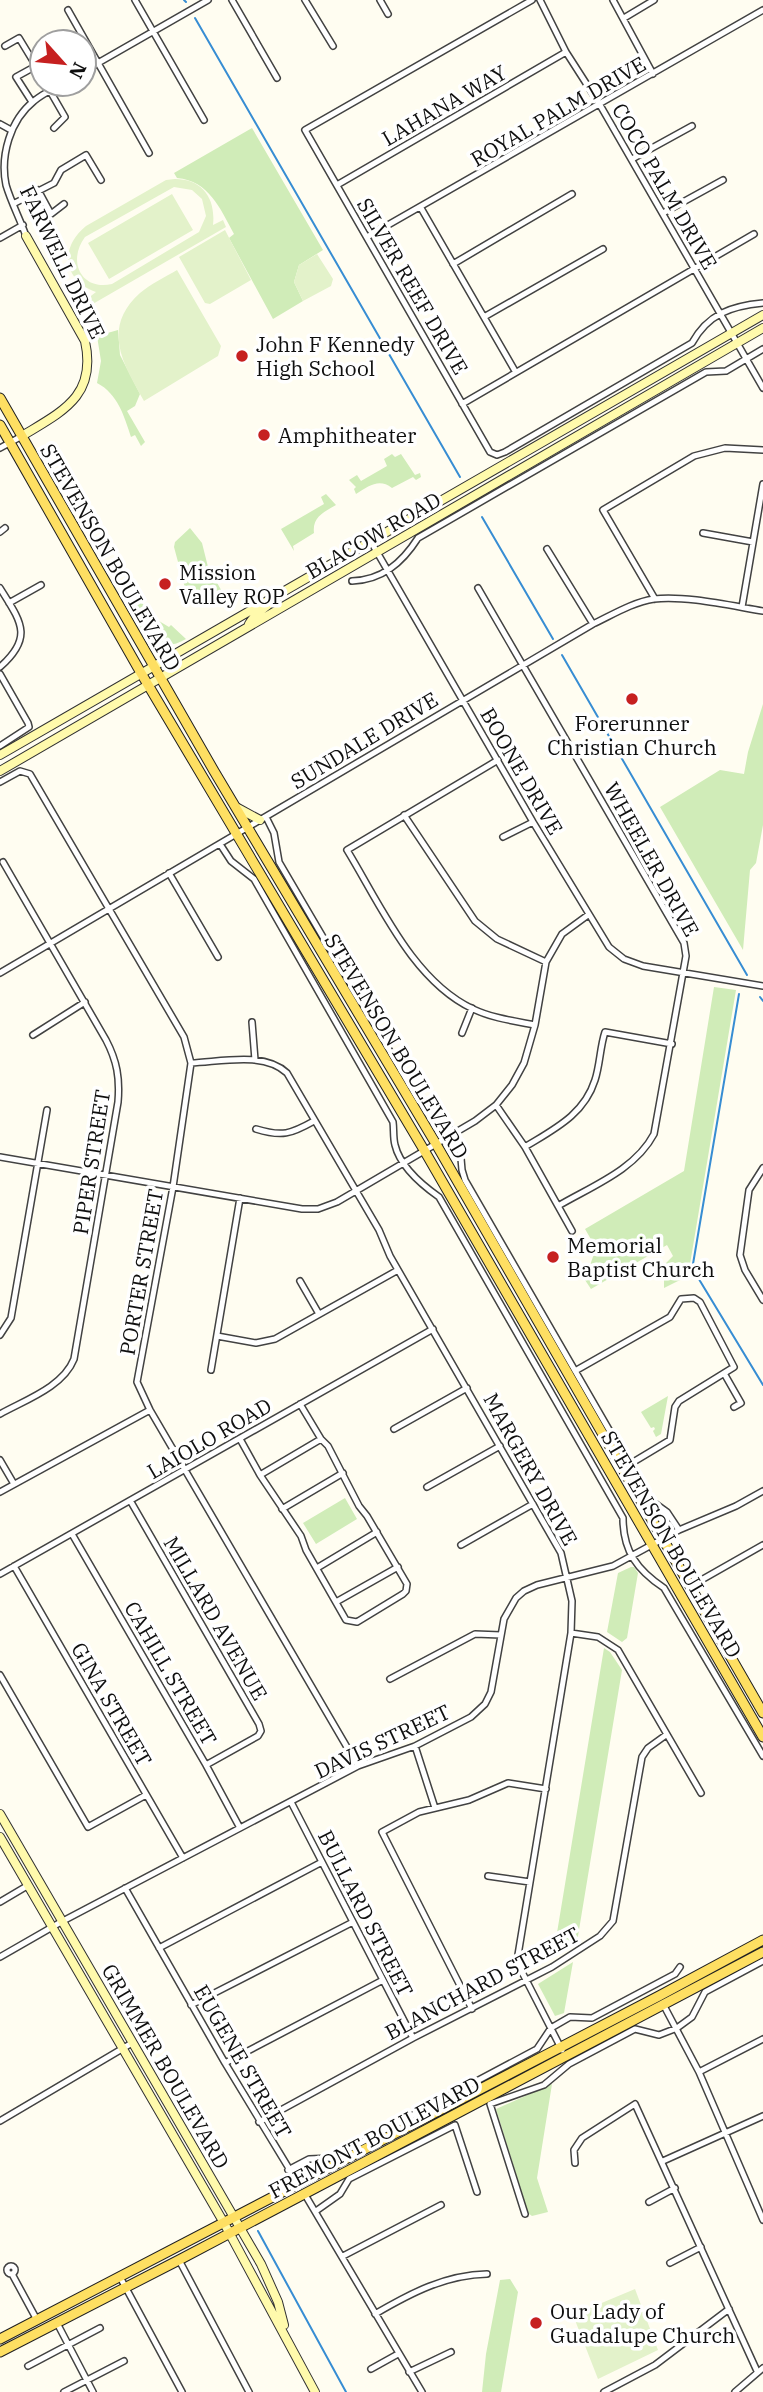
<svg xmlns="http://www.w3.org/2000/svg" width="763" height="2392" font-family="'IBM Plex Serif',serif">
<style>
.green{fill:#d0ecb8}
.pitch{fill:#e3f2ca;fill-rule:evenodd}
.lines{fill:none;stroke-linecap:round;stroke-linejoin:round}
.stream{stroke:#378dd3;stroke-width:2}
.street-casing{stroke:#424242;stroke-width:8}
.secondary-casing{stroke:#313131;stroke-width:10}
.primary-casing{stroke:#202020;stroke-width:11}
.street{stroke:#fff;stroke-width:5}
.secondary{stroke:#fffaac;stroke-width:8}
.primary{stroke:#fedf62;stroke-width:9}
.poi-dot{fill:#c62020;stroke:#fff;stroke-width:2.5}
.labels{text-anchor:middle;dominant-baseline:central;stroke-width:7;stroke-linejoin:round;paint-order:stroke}
.street-label{font-size:21px;fill:#0f0f0f;stroke:#fff}
.poi-label{font-size:21px;fill:#0f0f0f;stroke:#fff;text-anchor:start}
</style>
<rect width="100%" height="100%" fill="#fffdf1"/>
<path class="green" d="M252,128L323,250L299,265L294,282L303,301L273,319L229,238L234,234C220,208 209,181 177,178L174,173Z
M118,330L120,355L140,394L135,406L127,411L145,442L141,446L135,435L131,437C124,416 118,394 97,383L101,361L97,336Z
M392,454L395,457L401,454L415,475L420,473L421,477L416,480L413,477L392,488C379,478 369,486 356,494L354,489L356,487L349,480L357,475L361,481L387,466L384,459Z
M326,494L336,505C324,512 312,517 314,533L293,546L294,551L281,529L324,504L321,497Z
M190,528L202,543L208,567L224,595L204,607L185,588L174,547L175,542Z
M142,602L149,615L169,627L171,625L186,639C170,648 157,648 146,631L143,632L132,612L131,604Z
M763,704V825L756,863L750,870L743,950L660,807L720,770L744,774L748,752Z
M714,987L736,990L688,1276L664,1288V1265L673,1256L667,1245L591,1289L585,1280L596,1248L585,1229L684,1171Z
M668,1396L661,1434L656,1437L653,1431L655,1429L654,1427L651,1428L641,1412Z
M345,1498L357,1519L316,1544L303,1523Z
M631,1567H634L638,1573L627,1638L622,1642L607,1632L618,1573Z
M604,1648L610,1652L622,1670L577,1942L553,1957Z
M573,1962L564,2013L555,2016L538,1984Z
M552,2084L537,2178L548,2212L532,2216L528,2213L496,2109Z
M510,2279L518,2292L501,2392H482L486,2354L500,2280Z"/>
<path class="pitch" d="M175,179C202,179 216,198 213,225L223,220L226,227L91,305L87,299L96,292C63,280 59,248 86,226L166,180ZM174,187L192,190L202,199L206,216L199,232L112,284C81,291 67,261 85,237Z
M172,194L193,230L109,279L88,243Z
M225,230L251,280L210,304L205,303L179,257Z
M317,254L333,279L331,286L303,301L294,282L299,265Z
M177,270L221,346L218,356L144,401C123,364 101,328 140,293C151,284 165,277 177,270Z
M635,2289L658,2350L598,2379L573,2315Z"/>
<g class="lines">
<path class="stream" d="M184,0L186,2
M195,18L460,477
M482,517L553,639
M562,655L747,975
M739,994L693,1264L694,1271L763,1385
M760,997L763,1001
M258,2231L346,2392"/>
<g class="street-casing">
<path id="street" d="M135,0L204,120
M232,0L277,78
M305,0L333,46
M380,0L388,14
M532,0L305,130L490,452L497,455L505,452L692,343C708,314 731,306 763,303
M540,0L566,52L600,105L763,388
M613,0L653,74
M68,10L149,153
M624,18L654,0
M5,46L19,38L36,66L16,77L32,102
M84,71L208,0
M50,91L65,117L54,128
M0,124L11,130
M632,159L692,126
M337,185L566,52
M38,190L51,214L64,204
M13,204L54,183L61,170L86,155L101,180
M421,208L515,371
M663,213L723,180
M26,236C20,219 11,202 6,185C0,156 10,120 34,101C42,94 53,89 62,84
M367,237L763,10
M0,238L23,225
M453,264L572,194
M484,317L603,249
M462,404L754,234
M0,448L22,436
M0,532L5,528
M703,533L753,542
M370,540L533,822L609,947L624,959L643,966L763,986
M547,549L593,624
M352,581C382,580 402,563 418,538L706,372L726,371L763,349
M0,588C21,622 34,637 0,667
M478,588L684,943L686,956L654,1134C635,1170 592,1186 558,1206
M655,599L603,510L694,456L725,448L763,450
M9,603L41,585
M742,607L763,484
M0,674L28,723L29,727L0,746
M498,760L347,850C380,904 413,981 473,1009C492,1018 514,1021 535,1025
M0,782L20,771L30,774L184,1037L191,1063L173,1187L137,1382L150,1410L358,1766
M404,815L475,921L497,939L546,962
M266,817L274,833L279,862L419,1101L445,1121L460,1147L462,1170L465,1180L649,1499L667,1512L679,1530
M503,837L533,822
M220,844L231,861L254,879L393,1122C394,1129 393,1138 395,1145C400,1166 422,1185 439,1197L623,1518C623,1551 637,1570 664,1588L763,1756
M169,873L218,957
M0,973L593,624C612,615 633,602 654,599C684,595 732,606 763,611
M252,1022L255,1060
M462,1033L472,1008
M33,1035L85,1002
M191,1063C220,1062 264,1051 287,1073L379,1230L390,1256L561,1553L572,1601L571,1633L518,1955L522,1972L562,2050
M496,1105L525,1147L572,1231
M256,1129C282,1137 291,1134 314,1121
M525,1147C554,1129 584,1115 595,1080C600,1065 600,1047 605,1032L672,1044
M0,1157L302,1209H318L337,1202L475,1121L496,1105L512,1085L524,1063L535,1025L546,962L562,934L588,915
M763,1168L749,1190L740,1255L745,1270L763,1300
M300,1281L319,1314
M0,1335L11,1318L47,1110
M217,1336L256,1343L275,1339L398,1270
M211,1370L240,1198
M575,1371L670,1317L681,1299L694,1298L700,1302L734,1367L679,1401L675,1407L670,1440L630,1464
M725,1375L741,1403L734,1407
M0,1414C25,1400 63,1387 74,1359L118,1102C120,1078 117,1061 106,1040L3,862
M394,1429L467,1388
M240,1439L260,1475L301,1536L306,1550L346,1620L357,1622L403,1594L406,1591L407,1584L367,1516L359,1506L328,1446L321,1439L300,1404
M0,1460L14,1484
M260,1475L321,1439
M427,1487L500,1446
M0,1492L150,1410
M131,1502L259,1724L261,1731L258,1736L206,1765
M282,1509L343,1473
M72,1534L206,1765L240,1828
M461,1545L533,1504
M14,1566L183,1858
M317,1568L377,1532
M0,1574L433,1329
M689,1587L763,1545
M336,1602L398,1567
M571,1633L598,1637L618,1650L701,1793
M0,1675L88,1827L146,1795
M390,1679L475,1634L501,1635
M415,1746L435,1808
M291,1802L413,2038
M488,1876L530,1882
M125,1888L225,2063L299,2185
M0,1902L27,1886
M159,1948L322,1862
M0,1957L61,1922L358,1766L415,1746L471,1717L485,1704L491,1692L504,1619L516,1598L524,1591L537,1585L613,1566L679,1530L736,1506L763,1491
M663,2004L699,2072L763,2220
M191,2005L353,1922
M472,2009L382,1832L419,1812L469,1800L508,1783L546,1789
M225,2063L383,1980
M699,2072L763,2039
M0,2121L132,2043
M259,2122L413,2038L552,1967L600,1936L613,1921L642,1757L648,1748L666,1735
M663,2161L763,2116
M575,2163L574,2150L582,2138L635,2104L757,2371
M288,2170L309,2159L332,2158L537,2049L551,2028L570,2017L592,2018L675,1974L680,1967
M304,2193L422,2392
M649,2202L675,2188
M316,2211L340,2194L349,2179L455,2125L477,2192
M525,2214L490,2104L544,2085L569,2064L635,2029L659,2035L677,2028L692,2017L705,1992L763,1961
M343,2256L441,2205
M179,2260L249,2392
M670,2263L701,2247
M7 2270a4 4 0 1 1 8 0a4 4 0 1 1-8 0Z
M12,2274L37,2320
M120,2277L182,2392
M375,2314C411,2293 445,2275 487,2274
M57,2323L93,2392
M28,2366L100,2328
M371,2369L398,2354
M409,2372L451,2352
M64,2392L124,2361
M604,2392L655,2365L729,2309
M735,2392L763,2368"/>
</g>
<g class="secondary-casing">
<path id="secondary" d="M22,436C63,411 97,396 85,341L26,236
M249,624C256,611 269,607 279,595
M0,755L763,315
M0,771L763,328
M236,807L260,820
M0,1814L261,2264L278,2302L284,2325
M0,1837L224,2223L315,2392"/>
</g>
<g class="primary-casing">
<path id="primary" d="M0,398L214,771L436,1144L763,1713
M0,425L141,673L424,1150L763,1737
M0,2339L659,1996L763,1940
M0,2352L179,2260L763,1952"/>
</g>
<use href="#street" class="street"/>
<use href="#secondary" class="secondary"/>
<use href="#primary" class="primary"/>
</g>
<g class="poi-dot">
<circle cx="242" cy="356" r="7"/>
<circle cx="264" cy="435" r="7"/>
<circle cx="165" cy="584" r="7"/>
<circle cx="632" cy="699" r="7"/>
<circle cx="553" cy="1257" r="7"/>
<circle cx="536" cy="2323" r="7"/>
</g>
<g class="labels">
<g class="street-label">
<text transform="translate(444 105) rotate(-30)">LAHANA WAY</text>
<text transform="translate(558 111) rotate(-30)">ROYAL PALM DRIVE</text>
<text transform="translate(665 186) rotate(60)">COCO PALM DRIVE</text>
<text transform="translate(63 262) rotate(64)">FARWELL DRIVE</text>
<text transform="translate(413 286) rotate(60)">SILVER REEF DRIVE</text>
<text transform="translate(373 535) rotate(-30)">BLACOW ROAD</text>
<text transform="translate(111 557) rotate(60)">STEVENSON BOULEVARD</text>
<text transform="translate(364 740) rotate(-31)">SUNDALE DRIVE</text>
<text transform="translate(522 771) rotate(60)">BOONE DRIVE</text>
<text transform="translate(652 859) rotate(61)">WHEELER DRIVE</text>
<text transform="translate(397 1046) rotate(59)">STEVENSON BOULEVARD</text>
<text transform="translate(91 1162) rotate(-81)">PIPER STREET</text>
<text transform="translate(141 1272) rotate(-80)">PORTER STREET</text>
<text transform="translate(209 1438) rotate(-30)">LAIOLO ROAD</text>
<text transform="translate(531 1469) rotate(61)">MARGERY DRIVE</text>
<text transform="translate(672 1544) rotate(60)">STEVENSON BOULEVARD</text>
<text transform="translate(216 1618) rotate(60)">MILLARD AVENUE</text>
<text transform="translate(171 1673) rotate(60)">CAHILL STREET</text>
<text transform="translate(112 1704) rotate(60)">GINA STREET</text>
<text transform="translate(382 1741) rotate(-25)">DAVIS STREET</text>
<text transform="translate(366 1913) rotate(63)">BULLARD STREET</text>
<text transform="translate(482 1983) rotate(-28)">BLANCHARD STREET</text>
<text transform="translate(243 2061) rotate(60)">EUGENE STREET</text>
<text transform="translate(166 2066) rotate(60)">GRIMMER BOULEVARD</text>
<text transform="translate(374 2137) rotate(-28)">FREMONT BOULEVARD</text>
</g>
<g class="poi-label">
<text x="256" y="344">John F Kennedy<tspan x="256" dy="24">High School</tspan></text>
<text x="278" y="435">Amphitheater</text>
<text x="179" y="572">Mission<tspan x="179" dy="24">Valley ROP</tspan></text>
<text x="632" y="723" text-anchor="middle">Forerunner<tspan x="632" dy="24">Christian Church</tspan></text>
<text x="567" y="1245">Memorial<tspan x="567" dy="24">Baptist Church</tspan></text>
<text x="550" y="2311">Our Lady of<tspan x="550" dy="24">Guadalupe Church</tspan></text>
</g>
</g>
<g transform="translate(63 63) rotate(117)"><circle r="33" fill="#ffffff" stroke="#9f9f9f" stroke-width="2"/>
<path d="M0-5L12 26L0 18L-12 26Z" fill="#c62020"/>
<text y="-10" font-size="19" font-weight="bold" text-anchor="middle" fill="#0f0f0f">N</text>
</g>
</svg>
